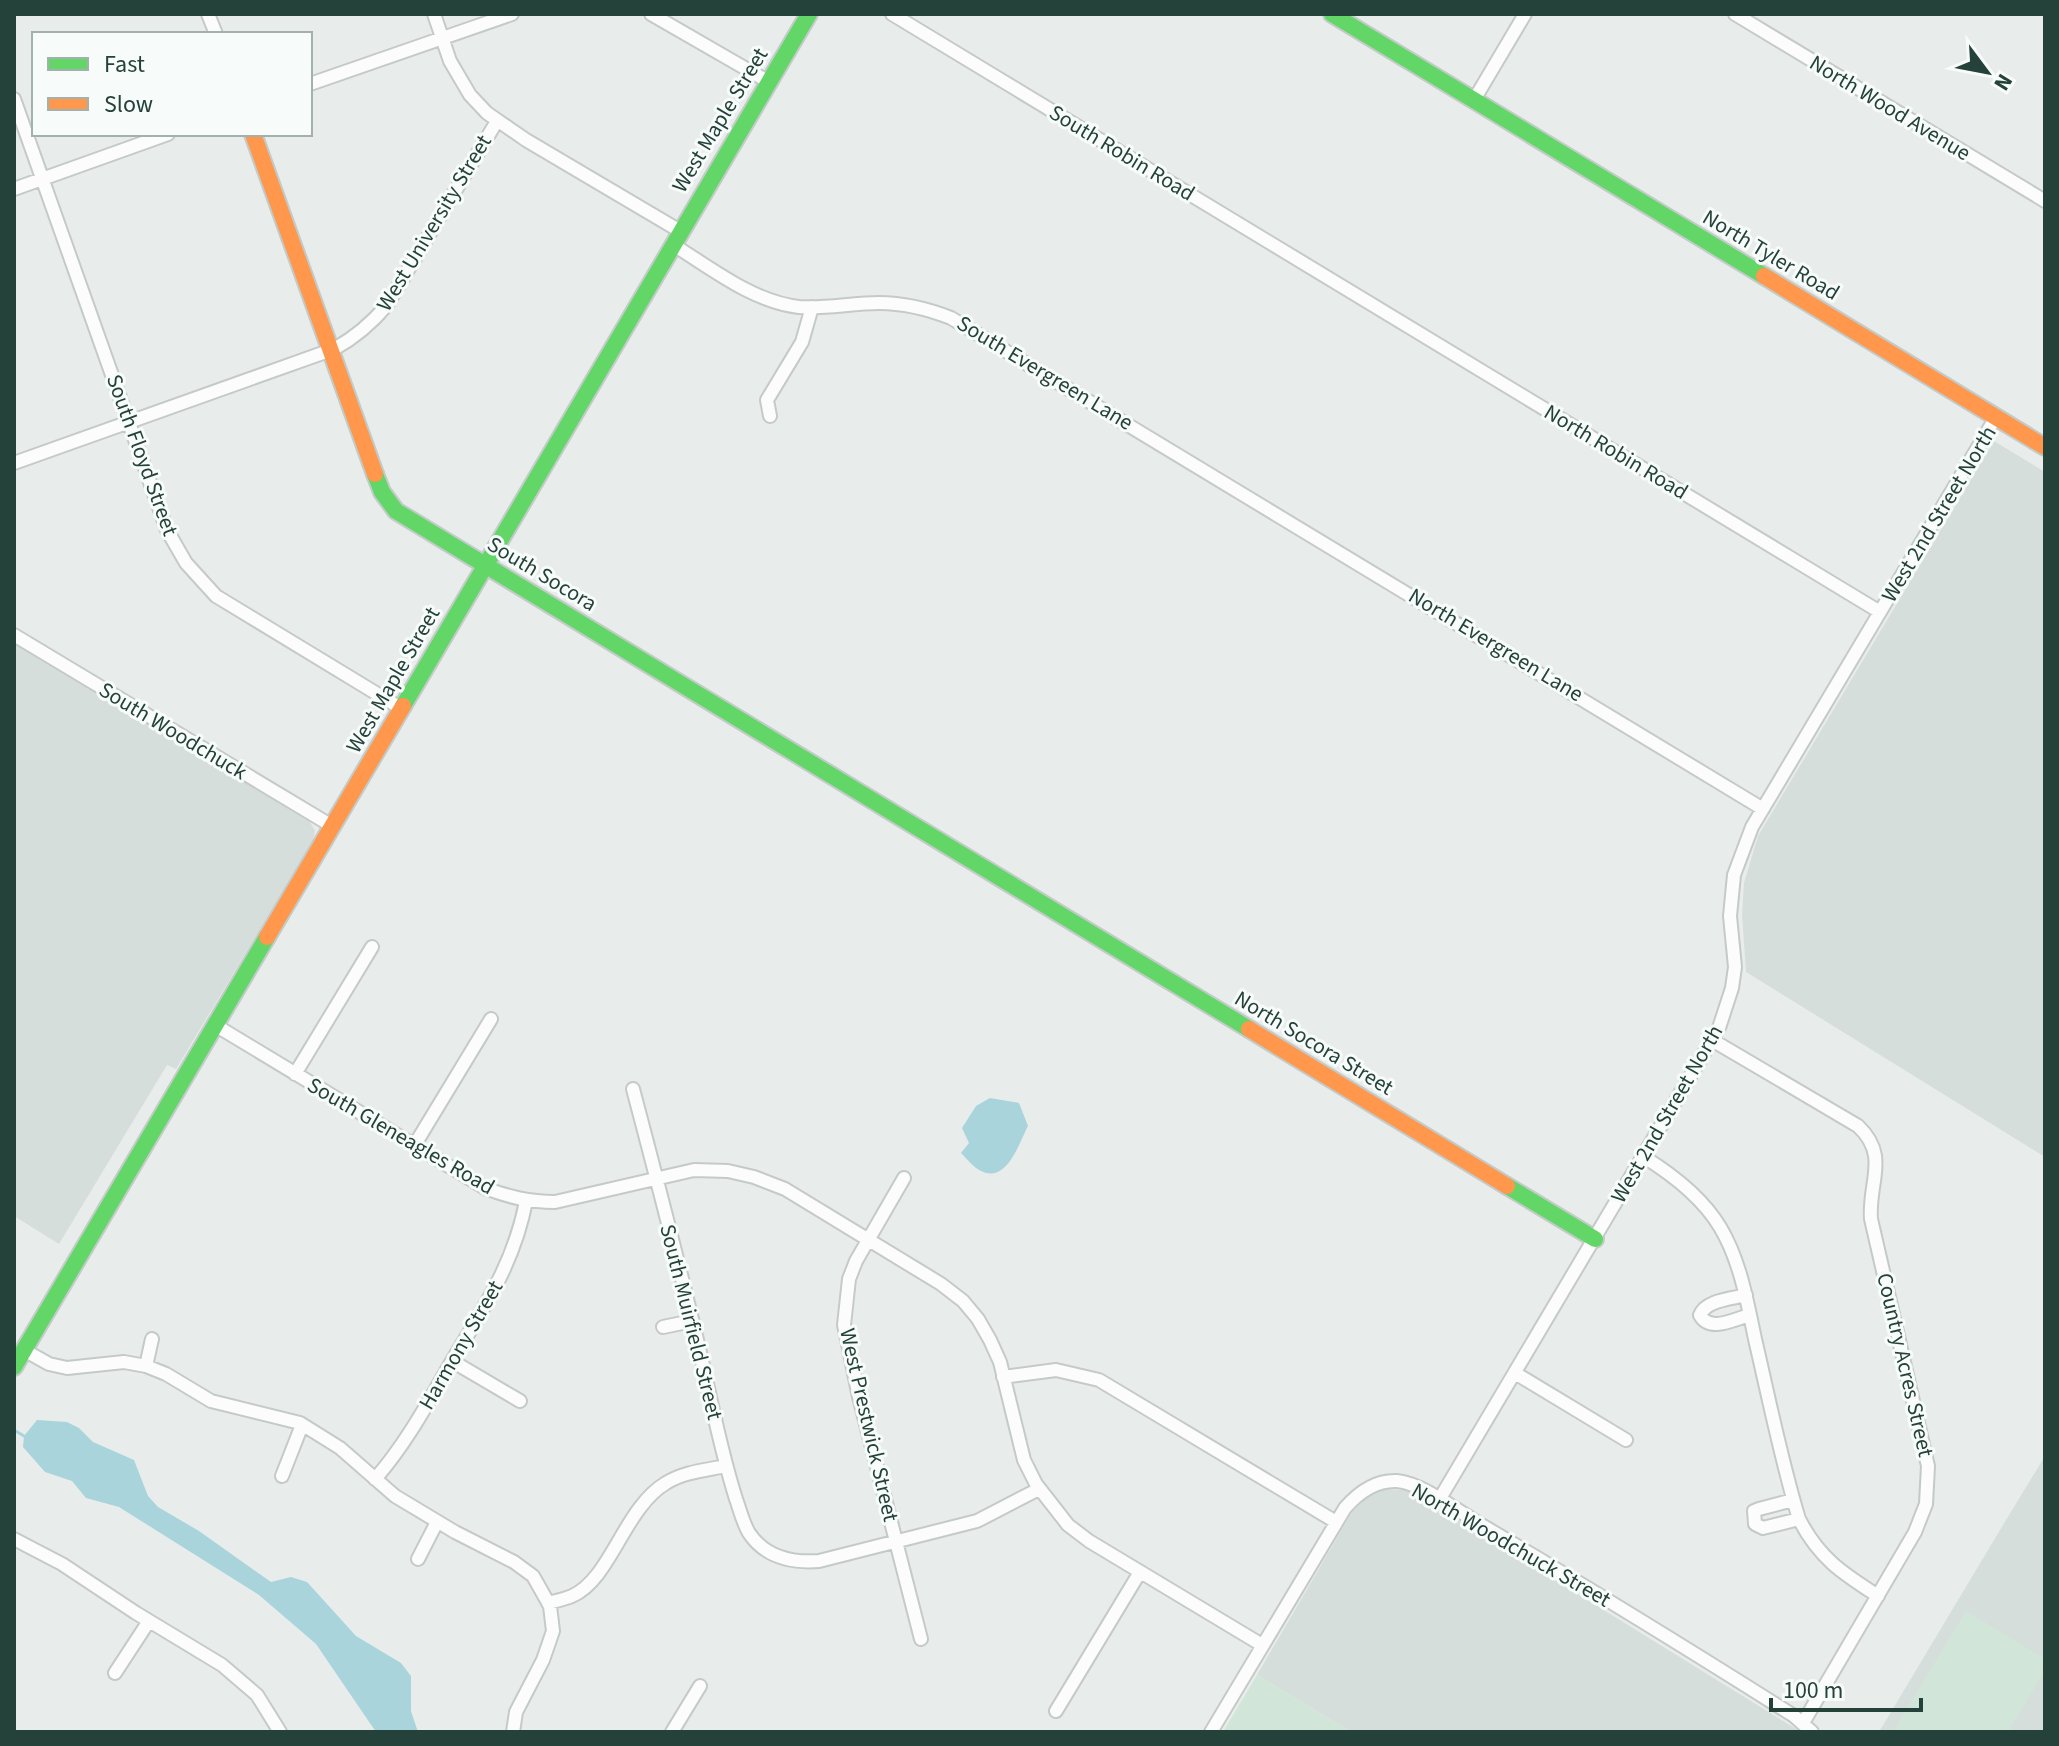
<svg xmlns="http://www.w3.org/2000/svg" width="2059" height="1746" font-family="'Source Sans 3',sans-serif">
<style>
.built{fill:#d6dedb}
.green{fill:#d1e6d8}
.water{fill:#a9d4db}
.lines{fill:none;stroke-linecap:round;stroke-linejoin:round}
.stream{stroke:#a9d4db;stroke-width:3}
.street-casing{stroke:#c5cac8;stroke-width:16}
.fast-casing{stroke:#c3cbc8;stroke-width:20}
.slow-casing{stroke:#c3cbc8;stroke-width:20}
.street{stroke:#fcfcfc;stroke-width:12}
.fast{stroke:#63d668;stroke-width:16}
.slow{stroke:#ff974d;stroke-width:16}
.labels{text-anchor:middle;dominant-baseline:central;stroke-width:6;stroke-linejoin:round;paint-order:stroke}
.street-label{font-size:22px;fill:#24423a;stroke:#f7fbf9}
</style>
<rect width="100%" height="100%" fill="#e8edeb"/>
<path class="built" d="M1994,441L2045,472V1157L1746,972L1742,914L1744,883L1758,836Z
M14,642L310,822L315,831L313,841L176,1069L167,1065L59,1244L14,1216Z
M2045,1456V1732H1879L2006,1520Z
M1385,1489L1404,1490L1424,1499L1801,1732H1351L1257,1675L1352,1512L1366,1498Z"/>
<path class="green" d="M1966,1611L2045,1659V1670L2008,1732H1893Z
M1257,1675L1351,1732H1223Z"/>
<path class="water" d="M990,1098L1019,1103L1028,1126C1019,1143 1007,1184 981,1171C974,1168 966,1158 961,1153L969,1143L962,1128L976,1106Z
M37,1420L67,1422L79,1428L93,1442L134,1460L148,1496L158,1507L199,1531L271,1582L291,1577L307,1582L356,1636L401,1663L411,1676V1711L418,1732H376L316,1644L259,1595L119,1507L86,1498L72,1481L45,1472L23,1447L24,1436Z"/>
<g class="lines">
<path class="stream" d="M14,1430L24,1436"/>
<g class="street-casing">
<path id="street" d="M208,14L216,34
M434,14L450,61L470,95L487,113L526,140L680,231
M651,14L769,82
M892,14L1880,612
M1735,14L2045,201
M310,84L512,14
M14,99L167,530L186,563L216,596L402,709
M1474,100L1525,14
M14,189L168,134
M672,244C711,268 753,302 799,307C826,309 852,303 879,303C904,303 928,309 951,318L1763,809
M770,416L767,400L802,342L812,307
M14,463L334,349C356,337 371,324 387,305L497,121
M14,635L332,826
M215,1025L485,1188C509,1197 529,1202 555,1202L694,1170L728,1171L754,1177L785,1189L941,1284L963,1301L978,1319L990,1340L1000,1362L1024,1460L1036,1484L1068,1525L1089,1541L1262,1645
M1712,1040L1858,1126C1890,1156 1868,1182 1871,1219L1928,1466L1926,1504L1915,1532L1803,1723
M295,1074L372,947
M633,1089C658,1184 683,1278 705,1374C714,1416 723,1458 736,1499C740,1510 743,1523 749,1533C765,1557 792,1563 819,1561L977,1521L1039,1489
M414,1146L491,1019
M1644,1157C1673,1175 1702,1197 1720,1227C1740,1260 1747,1301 1755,1339C1769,1399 1781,1460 1799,1519C1819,1558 1842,1573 1878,1596
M904,1178L856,1261L849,1279L844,1325L859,1397L921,1639
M1746,1295C1731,1299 1706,1300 1700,1315C1710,1333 1734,1319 1750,1315
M663,1327L692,1321
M24,1350L49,1364L67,1368L124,1362L146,1366L166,1374L211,1401L300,1423L340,1448L395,1496L455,1532L514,1562L533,1576L550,1606L553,1631L543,1660L516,1712L513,1732
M452,1361L520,1401
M146,1366L152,1339
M1515,1373L1626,1440
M1003,1377L1056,1370L1099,1380L1336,1522
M282,1476L302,1425
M375,1479C406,1444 429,1401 452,1361C484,1307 514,1264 526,1201
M1439,1500L1719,1028L1732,988L1735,967L1730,916L1734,875L1752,827L1996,417
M1793,1500L1759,1509L1754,1511L1755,1524L1763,1528L1799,1519
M14,1539L62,1564L136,1613L222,1665L257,1695L280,1732
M418,1559L437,1522
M548,1603C556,1601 565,1599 572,1596C611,1579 624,1508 666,1483C683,1472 706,1470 726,1466
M115,1673L149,1621
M1056,1711L1140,1572
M672,1732L700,1686
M1211,1732L1345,1508C1358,1493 1375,1480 1397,1481C1422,1483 1461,1513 1483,1526C1588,1587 1691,1651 1794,1716L1812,1732"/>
</g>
<g class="fast-casing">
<path id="fast" d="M1332,14L1764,276
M375,474L382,492L396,511L1249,1029
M403,706L809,14
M1507,1186L1595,1239
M14,1367L267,937"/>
</g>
<g class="slow-casing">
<path id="slow" d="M253,134L375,474
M1764,276L2045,447
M267,937L403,706
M1249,1029L1507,1186"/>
</g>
<use href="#street" class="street"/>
<use href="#fast" class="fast"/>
<use href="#slow" class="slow"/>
</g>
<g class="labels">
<g class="street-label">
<text transform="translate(1890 108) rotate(31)">North Wood Avenue</text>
<text transform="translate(720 120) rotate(-59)">West Maple Street</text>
<text transform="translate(1122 153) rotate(31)">South Robin Road</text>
<text transform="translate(434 223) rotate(-59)">West University Street</text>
<text transform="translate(1771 255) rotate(31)">North Tyler Road</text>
<text transform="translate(1045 373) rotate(31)">South Evergreen Lane</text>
<text transform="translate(1616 452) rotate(31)">North Robin Road</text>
<text transform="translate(142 455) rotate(70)">South Floyd Street</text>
<text transform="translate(1939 514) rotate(-59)">West 2nd Street North</text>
<text transform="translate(542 574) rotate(31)">South Socora</text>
<text transform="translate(1496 645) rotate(31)">North Evergreen Lane</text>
<text transform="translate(393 680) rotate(-60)">West Maple Street</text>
<text transform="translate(173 731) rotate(31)">South Woodchuck</text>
<text transform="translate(1314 1043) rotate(31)">North Socora Street</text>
<text transform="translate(1667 1114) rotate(-60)">West 2nd Street North</text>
<text transform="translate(401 1136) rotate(30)">South Gleneagles Road</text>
<text transform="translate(691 1322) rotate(76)">South Muirfield Street</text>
<text transform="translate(461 1345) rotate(-60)">Harmony Street</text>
<text transform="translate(1905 1365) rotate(77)">Country Acres Street</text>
<text transform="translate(869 1425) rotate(77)">West Prestwick Street</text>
<text transform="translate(1511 1545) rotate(30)">North Woodchuck Street</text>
</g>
</g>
<rect width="2059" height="1746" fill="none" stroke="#24423a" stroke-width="32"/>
<rect x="32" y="32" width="280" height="104" fill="#f7fbf9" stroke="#a3b1ad" stroke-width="2"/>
<rect x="48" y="58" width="40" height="12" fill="#63d668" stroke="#a3b1ad" stroke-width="2"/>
<text x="104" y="72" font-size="24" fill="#24423a">Fast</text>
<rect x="48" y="98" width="40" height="12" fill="#ff974d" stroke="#a3b1ad" stroke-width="2"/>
<text x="104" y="112" font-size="24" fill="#24423a">Slow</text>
<g transform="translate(1987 72) rotate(122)" stroke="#f7fbf9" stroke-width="6" paint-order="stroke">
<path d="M0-6L14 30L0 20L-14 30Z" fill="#24423a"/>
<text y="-12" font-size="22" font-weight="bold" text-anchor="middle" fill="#24423a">N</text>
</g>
<path d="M1771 1698v12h150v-12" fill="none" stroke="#24423a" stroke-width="4"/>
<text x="1783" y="1698" font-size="24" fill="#24423a" stroke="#f7fbf9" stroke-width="6" paint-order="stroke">100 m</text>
</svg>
